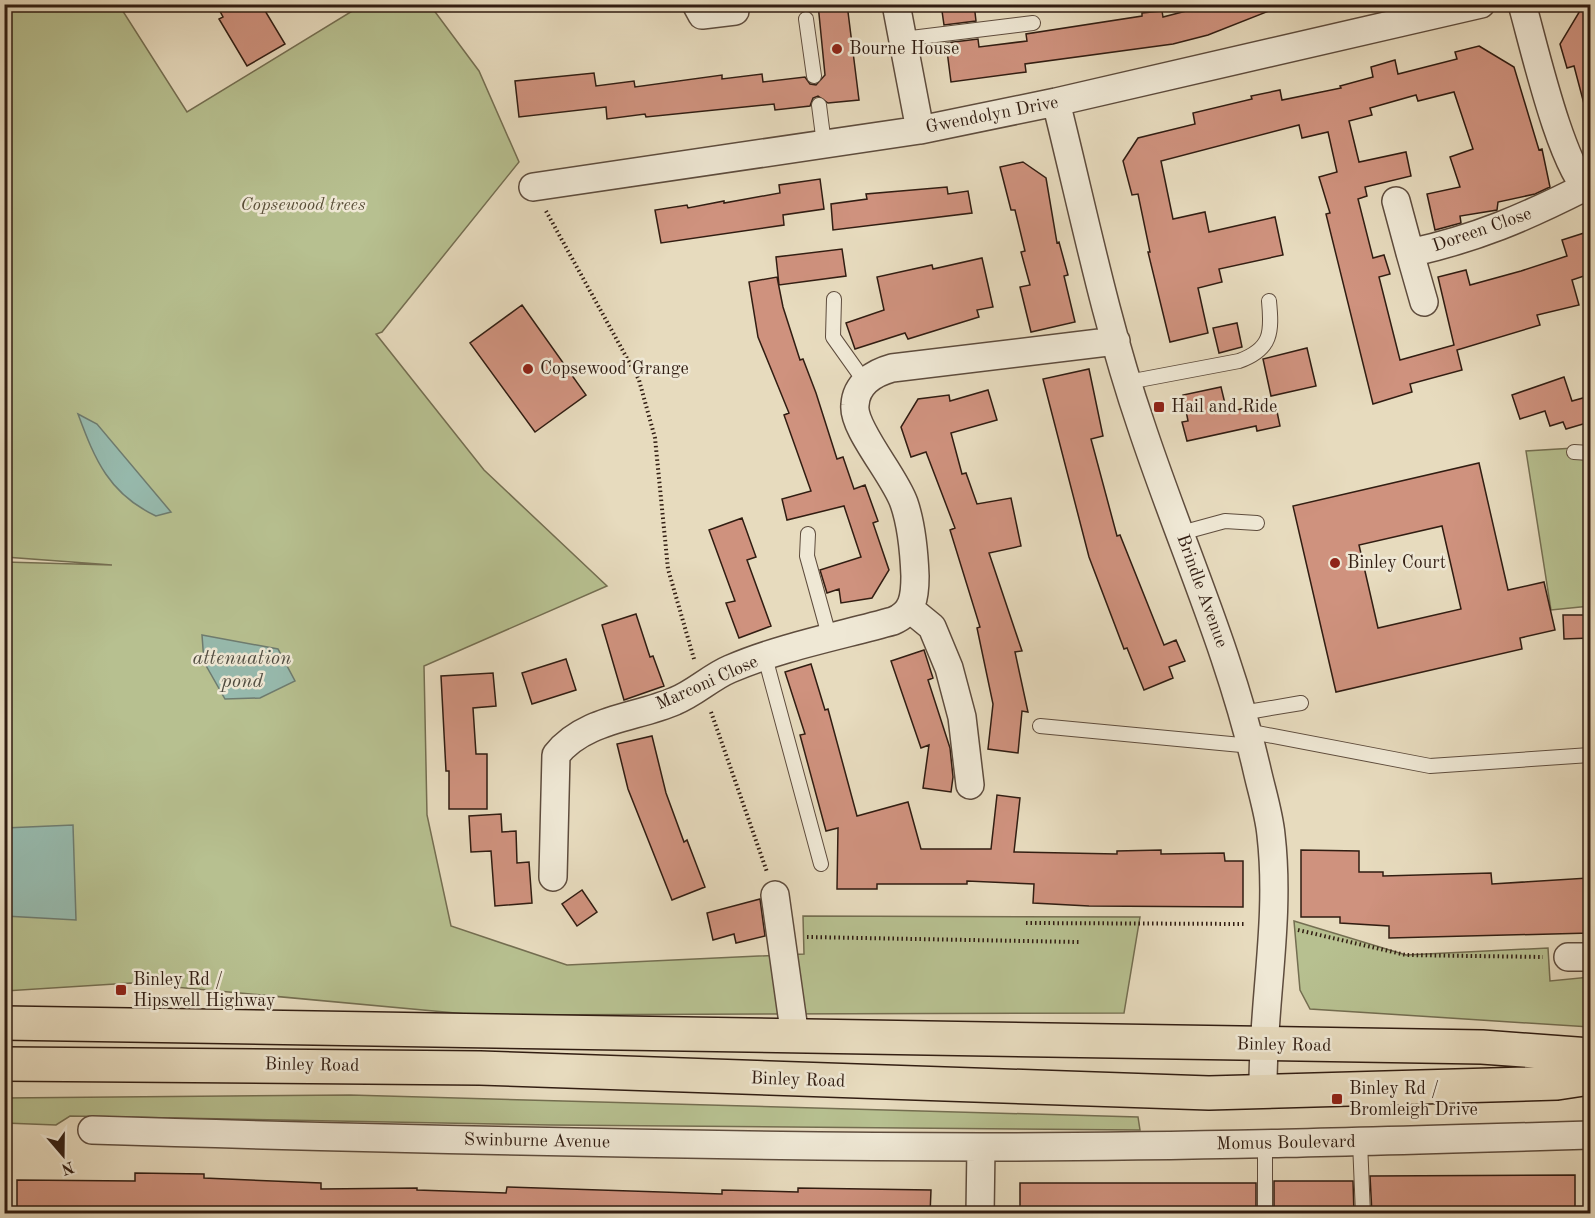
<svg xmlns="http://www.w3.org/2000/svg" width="1595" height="1218" font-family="'Old Standard TT',serif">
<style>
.green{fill:#b7c090;stroke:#746e51;stroke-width:1.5}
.water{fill:#97bbaf;stroke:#6e7c70;stroke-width:1.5}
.building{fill:#cf927e;stroke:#311d12;stroke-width:1.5;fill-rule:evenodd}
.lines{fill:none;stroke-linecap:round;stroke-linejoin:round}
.service-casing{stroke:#5e4c3d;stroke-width:16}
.minor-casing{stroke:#5e4c3d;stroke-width:30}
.primary-casing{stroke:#311d12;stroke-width:36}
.path{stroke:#311d12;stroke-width:4;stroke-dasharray:1.5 3;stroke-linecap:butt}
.service{stroke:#efe8d5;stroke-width:14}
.minor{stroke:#efe8d5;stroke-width:27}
.primary{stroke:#e7dbbe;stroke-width:33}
.poi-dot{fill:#8f2418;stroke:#efe8d5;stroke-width:2}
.labels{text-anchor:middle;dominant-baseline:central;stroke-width:5;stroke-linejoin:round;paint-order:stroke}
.poi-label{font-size:18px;fill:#311d12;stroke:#efe8d5;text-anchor:start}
.street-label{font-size:18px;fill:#311d12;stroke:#efe8d5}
.park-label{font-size:18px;font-style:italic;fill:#594e38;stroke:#efe8d5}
.water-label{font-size:20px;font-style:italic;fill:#504c41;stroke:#efe8d5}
</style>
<rect width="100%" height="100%" fill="#e7dbbe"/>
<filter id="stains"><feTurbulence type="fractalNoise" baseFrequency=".00333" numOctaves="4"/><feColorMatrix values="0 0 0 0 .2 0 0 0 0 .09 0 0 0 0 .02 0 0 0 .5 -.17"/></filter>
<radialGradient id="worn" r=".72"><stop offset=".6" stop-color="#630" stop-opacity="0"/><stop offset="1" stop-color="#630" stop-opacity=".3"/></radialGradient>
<path class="green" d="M5,5H119L187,112L362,5H430L479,71L519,162L382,332L376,334L484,470L607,586L424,666L427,815L451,926L567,965L804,954L803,916L1140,917L1124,1013L477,1015L131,983L5,991V562L112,565L5,557Z
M1590,447V606L1551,610L1526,451Z
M1294,921L1406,955L1548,948L1550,981L1590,977V1027L1310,1009L1300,990Z
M350,1095L1138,1117L1140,1130L551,1125L70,1116L56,1125L5,1123L4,1098Z"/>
<path class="water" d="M78,414L97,424L171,512L156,516C109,494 95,460 78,414Z
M202,635L278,649L295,681L260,698L225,699L204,662Z
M73,825L76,920L5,916V828Z"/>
<path class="building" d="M216,4H261L285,44L247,66L219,19L223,17Z
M818,4H847L859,100L828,103L818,96L813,98L810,106L775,110L774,104L646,117L645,114L607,119L606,107L519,117L515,81L594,73L596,86L634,81L635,87L722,75V79L762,74L763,82L805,77L810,84L816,85L825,75Z
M941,4H974L976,21L944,25Z
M1213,4H1279V7L1208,35L1173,44L1025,64L1026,72L951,82L946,43L978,39L979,47L1027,41L1026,34L1142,16V13L1162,11L1163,17Z
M1584,4H1590V103L1584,104L1574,66L1567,68L1560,44Z
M1479,46L1514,67L1539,150L1542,149L1550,187L1535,194L1498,202L1497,210L1460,216L1461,223L1435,230L1427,194L1460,187L1450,157L1473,149L1454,92L1418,101L1416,95L1370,108L1372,115L1349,121L1359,162L1406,152L1411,176L1365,187L1367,196L1358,199L1373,258L1384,255L1390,274L1379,277L1400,360L1454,345L1438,277L1466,270L1470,285L1521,271L1567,256L1562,240L1584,233L1590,253V274L1572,280L1579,305L1537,315L1540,325L1457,350L1462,370L1410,384L1412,392L1373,404L1326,214L1330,213L1319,177L1337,172L1328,132L1302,138L1299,125L1161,161L1173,219L1205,212L1209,232L1275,217L1283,255L1219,269L1222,282L1198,288L1208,333L1170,342L1148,252H1150L1138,194L1132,195L1123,161L1138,138L1195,124L1193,113L1252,99L1251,96L1280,90L1282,100L1341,88L1340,86L1373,77L1371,67L1395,60L1398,74L1457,59L1455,52Z
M1023,162L1046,178L1057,243L1059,242L1068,275L1064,276L1075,322L1031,332L1020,287L1030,285L1021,252L1025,251L1015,210H1011L1000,167Z
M820,179L824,209L783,215L784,225L661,243L655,210L687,205L688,208L724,201V203L780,193L779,185Z
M947,187L948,194L968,191L972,213L833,230L831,204L867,199L866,194Z
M842,249L846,276L779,285L776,257Z
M982,258L993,307L977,310L979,317L908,339L905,333L855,349L846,323L884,310L877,277L932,265L933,269Z
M777,277L783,307L800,360L803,359L816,393L837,459L843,457L854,489L865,485L878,521L873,523L889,570L872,598L841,603L839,589L827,593L820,570L861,557L844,506L787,520L782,499L811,491L784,415L789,413L758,337L749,282Z
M522,305L586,395L535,432L470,343Z
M1237,323L1242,347L1219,353L1213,328Z
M1307,348L1316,386L1271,396L1263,359Z
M1089,369L1103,436L1091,439L1117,536L1120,535L1164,645L1176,640L1185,661L1169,667L1173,678L1144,690L1127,648L1124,649L1089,557L1043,379Z
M1564,377L1572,401L1590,396V422L1566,429L1563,422L1550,426L1545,411L1520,419L1512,395Z
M1221,387L1227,412L1275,402L1280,426L1257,431L1256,426L1187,441L1182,422L1188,421L1183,395Z
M988,390L997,420L951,433L962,474L966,473L977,504L1011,498L1021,546L989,553L1022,651L1015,652L1028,712L1022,711L1018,753L988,749L993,704L977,628L980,627L950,530L955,528L926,452L911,457L901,427L918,399L949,395L950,401Z
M1479,463L1508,590L1544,582L1555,630L1520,638L1522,649L1336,692L1293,506ZM1442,526L1461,609L1378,628L1359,545Z
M742,518L756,557L747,560L771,626L739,638L726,603L735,601L709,530Z
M636,614L650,657L653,656L664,686L624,700L602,625Z
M1563,615H1589L1590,638L1564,639Z
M924,650L933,678L928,680L950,748L953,777L951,792L923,788L929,745L921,748L891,661Z
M566,659L576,690L532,704L522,673Z
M811,664L825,710L828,709L857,816L908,802L921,849H991L997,795L1020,798L1014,852L1117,854V851L1161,850V854L1224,853L1225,861H1243V907L1089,906L1033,903L1034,884L967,881V884H877V889H837L838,828L826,831L800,735L805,734L785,672Z
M493,673L496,706L473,708L476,754H487V809H449V771H446L441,676Z
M652,736L666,793L684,842L687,840L705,887L672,900L628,789L617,744Z
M501,814L502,832L516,831L517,863L529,862L532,903L495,906L491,851L471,852L469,816Z
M1301,850L1359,851V872H1383V876L1491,873L1492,884L1588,878L1590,933L1389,938V926L1340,923V917H1301Z
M582,890L597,912L577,926L562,904Z
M760,899L765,936L736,943L734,934L713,940L707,913Z
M135,1173L204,1174V1178L321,1183V1189L417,1188V1190L506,1193L507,1187L722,1194V1190L798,1192V1188L931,1190L930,1214H170V1207H128V1214H17V1180L135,1181Z
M1575,1175V1214H1372L1370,1176Z
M1274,1181H1353L1354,1214H1274Z
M1020,1183H1256V1214H1020Z"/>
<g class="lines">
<g class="service-casing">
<path id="service" d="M806,19L814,76
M903,39L1033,23
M819,105L824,144
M834,299L833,337L865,382
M1128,382L1239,361C1272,349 1272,332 1269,301
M1574,452L1590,453
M1181,533L1225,521L1257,523
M808,534L807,556L830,639
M765,657L821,864
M1242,713L1301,703
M1040,726L1252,746
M1247,731L1430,766L1590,755
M1360,1142L1363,1214
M1265,1144V1214"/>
</g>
<g class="minor-casing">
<path id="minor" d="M696,4L702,15L735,11
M896,4L920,130
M1522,4C1534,46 1561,167 1590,192
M1056,102C1083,210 1105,320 1141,425C1179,540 1230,651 1257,770C1262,792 1269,814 1271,835C1281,921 1262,1006 1263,1091
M533,187L920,130L1056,102L1481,4
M1396,201L1410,253
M1424,302L1410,253C1477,238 1524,218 1585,187
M910,609L932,627L949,668L962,717L970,785
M553,877L556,755C584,719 636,718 675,701C695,693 711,677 730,669C781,647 839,636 893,621C913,613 915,597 915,576C914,551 912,526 904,503C895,476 852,428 855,405C856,384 874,373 892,368L1116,341
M775,895L795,1037
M1568,957H1590
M92,1130C388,1139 684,1146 981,1147C1184,1147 1387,1141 1590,1135
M980,1214L981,1147"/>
</g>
<g class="primary-casing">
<path id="primary" d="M4,1023L1482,1047L1590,1055
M4,1064L480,1068L1209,1093L1557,1083L1590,1078"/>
</g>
<path class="path" d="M546,211L639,380L655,438L668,569L694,659
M711,712L767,872
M1026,923L1246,924
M1298,930L1406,955L1543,957
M807,937L1079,942"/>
<use href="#service" class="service"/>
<use href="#minor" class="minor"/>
<use href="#primary" class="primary"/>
</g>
<g class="poi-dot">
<circle cx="837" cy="49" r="6"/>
<circle cx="528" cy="369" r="6"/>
<rect x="1153" y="401" width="12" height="12" rx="3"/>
<circle cx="1335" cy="563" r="6"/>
<rect x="115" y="984" width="12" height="12" rx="3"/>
<rect x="1331" y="1093" width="12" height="12" rx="3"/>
</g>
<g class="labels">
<g class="poi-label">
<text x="849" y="49">Bourne House</text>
<text x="540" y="369">Copsewood Grange</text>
<text x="1171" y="407">Hail and Ride</text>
<text x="1347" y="563">Binley Court</text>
<text x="133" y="980">Binley Rd /<tspan x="133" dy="21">Hipswell Highway</tspan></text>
<text x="1349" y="1089">Binley Rd /<tspan x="1349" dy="21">Bromleigh Drive</tspan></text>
</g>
<g class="street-label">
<text transform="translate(992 115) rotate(-11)">Gwendolyn Drive</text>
<text transform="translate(1482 230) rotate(-19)">Doreen Close</text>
<text transform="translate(1202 591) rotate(70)">Brindle Avenue</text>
<text transform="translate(707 683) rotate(-24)">Marconi Close</text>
<text transform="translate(1284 1045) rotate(1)">Binley Road</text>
<text transform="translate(312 1065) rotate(1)">Binley Road</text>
<text transform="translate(798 1080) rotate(2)">Binley Road</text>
<text transform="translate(537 1141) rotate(1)">Swinburne Avenue</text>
<text transform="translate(1286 1143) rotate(-1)">Momus Boulevard</text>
</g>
<g class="park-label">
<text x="303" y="205">Copsewood trees</text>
</g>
<g class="water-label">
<text x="242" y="659">attenuation<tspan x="242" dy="23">pond</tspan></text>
</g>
</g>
<rect width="1595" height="1218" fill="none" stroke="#e7dbbe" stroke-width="24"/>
<rect x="6" y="6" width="1583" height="1206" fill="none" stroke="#311d12" stroke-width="3"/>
<rect x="12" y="12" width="1571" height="1194" fill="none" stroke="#311d12" stroke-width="1.5"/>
<g transform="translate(63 1155) rotate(160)" stroke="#efe8d5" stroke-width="4.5" paint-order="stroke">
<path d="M0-4.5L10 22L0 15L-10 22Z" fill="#311d12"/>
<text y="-9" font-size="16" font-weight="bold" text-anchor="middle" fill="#311d12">N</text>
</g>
<rect width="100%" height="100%" filter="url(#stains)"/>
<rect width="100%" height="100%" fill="url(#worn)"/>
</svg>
